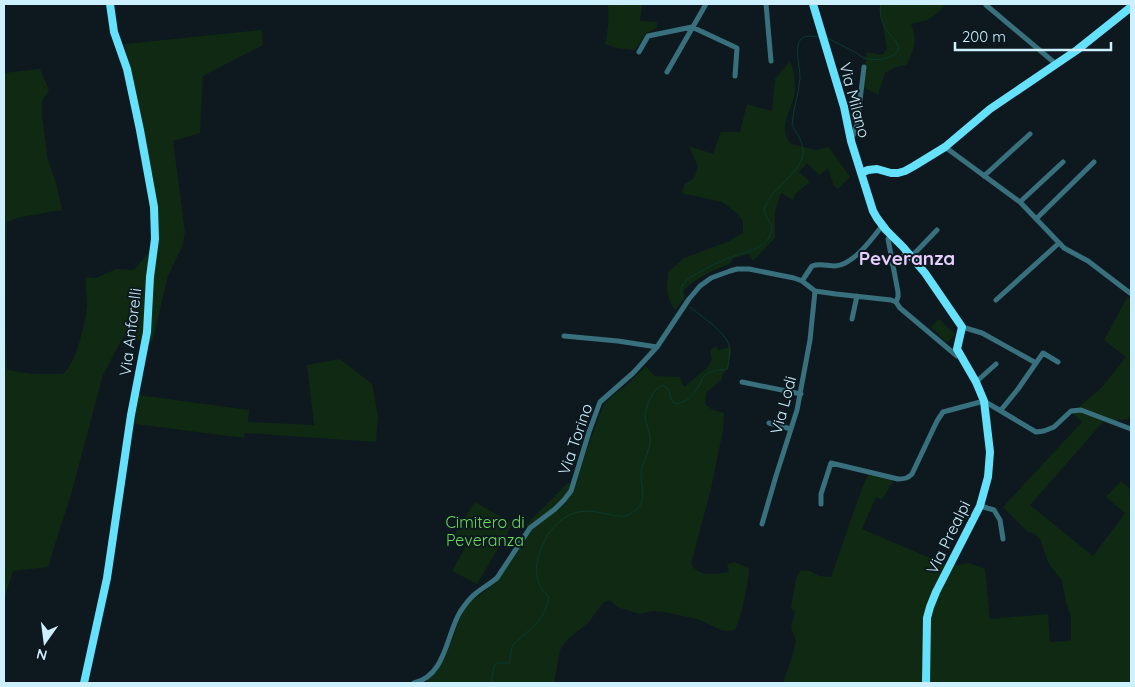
<svg xmlns="http://www.w3.org/2000/svg" width="1135" height="687" font-family="Quicksand,sans-serif">
<style>
.green{fill:#102913}
.lines{fill:none;stroke-linecap:round;stroke-linejoin:round}
.stream{stroke:#0a3b31;stroke-width:1}
.street{stroke:#38707d;stroke-width:5}
.secondary{stroke:#65e1fc;stroke-width:8}
.labels{text-anchor:middle;dominant-baseline:central;stroke-width:4;stroke-linejoin:round;paint-order:stroke}
.street-label{font-size:16px;fill:#ccf0fe;stroke:#0d191f}
.park-label{font-size:16px;fill:#66dc5a;stroke:#0d191f}
.quarter-label{font-size:19px;font-weight:bold;fill:#e7cefe;stroke:#0d191f}
</style>
<rect width="100%" height="100%" fill="#0d191f"/>
<path class="green" d="M606,4H642L640,21L657,22V28L646,33L635,50L616,48L605,44C608,31 609,19 608,6Z
M881,4H946C941,10 935,16 927,20C922,21 917,22 911,24C918,40 914,50 906,65L896,67L885,73L878,95L863,87L867,52L882,55L887,49L880,9Z
M262,30L263,45L203,76L200,133L173,141L185,232L182,247L168,276L153,339L150,343L123,337L103,375L72,491L48,567L13,571L4,600V73L40,69L49,90L42,102V115L48,160L56,183L62,210L21,217L7,222C6,271 4,320 7,369C25,375 44,374 62,374C76,367 86,320 87,305C87,296 85,287 86,277L96,278L116,269L134,270L149,252L151,245V222L146,181L122,63L126,56L125,44Z
M790,61C795,72 796,85 794,96C790,115 778,127 791,144L816,150L829,147L850,177L838,189L834,186L828,169L819,175L807,163L799,172L810,182L795,194L793,200L781,193L775,212V238L753,261L749,254L733,258L730,264C712,270 698,277 684,290L685,297L675,310C665,295 667,290 668,272L684,258L727,242L743,233V221L737,213L722,202L681,193L685,184L694,178L698,167L689,146L713,154L721,132H740L747,104L772,111L775,79Z
M1128,296L1131,299V415L1128,419L1103,422L1030,505L1093,556L1125,513L1106,497L1121,481L1131,490V683H783L793,654L796,641L791,627L795,613L791,608L796,578L801,570L810,571L819,576L831,577L862,488L869,473L894,480L882,500L876,497L862,529L949,566L969,563L985,569L990,619L1048,614L1050,642L1071,641V617L1066,602L1062,581L1049,564L1040,539L1035,534L1028,532L1003,507L1082,422L1072,413L1102,387L1126,357L1104,340Z
M939,319L955,334L947,343L931,327Z
M716,346L718,350L731,347V352L728,369L724,372L721,380L706,393L705,404L713,410L724,413L723,430L711,489L691,564C701,578 714,574 729,572L727,564L734,562L749,568C749,582 741,618 735,630L727,631L721,630L697,619L664,612L652,611L640,614L617,607L610,600L604,602L602,604L589,622L568,639L561,648L559,655L554,683H427L426,682C438,668 448,653 454,635C457,626 460,615 466,607C474,596 487,591 497,582L531,531L526,525L568,483L574,484L603,406C612,394 618,392 628,384C634,378 640,372 646,366L655,376L680,377L684,387L707,368L712,360L710,350Z
M340,359L372,384L378,416L376,442L245,433L244,438L135,424L138,395L249,410L248,422L314,425L307,365Z
M475,502L513,524L477,584L452,571L468,542L454,534Z"/>
<g class="lines">
<path class="stream" d="M827,38C835,42 843,46 851,50C856,52 860,56 864,58C873,61 886,60 894,55C898,52 899,49 898,45C896,40 891,36 888,32C883,25 878,13 881,4
M683,299C678,290 682,284 689,278C700,272 712,265 724,260C740,252 771,251 772,227C770,222 765,215 764,210C764,206 768,202 769,199C778,185 806,167 803,149C802,140 796,132 792,125C793,109 799,94 800,78C800,68 794,46 801,39C806,34 814,37 820,37
M491,683L494,666L498,663H509C512,656 509,650 514,644C517,640 522,637 526,633C539,622 545,615 549,597C539,588 535,578 537,564C542,538 558,511 588,511C597,511 619,518 626,516C629,515 636,510 638,508C647,498 641,487 641,475C641,463 649,454 650,442C651,434 646,425 645,416C645,410 651,393 657,389C658,387 661,386 663,385L668,389L672,401L676,404C689,401 693,396 700,384C702,380 703,376 707,374C712,370 720,370 727,369L728,366C729,360 730,352 729,346C727,333 701,316 690,307"/>
<path class="street" d="M766,4L771,61
M987,4L986,5L1056,64
M639,52L648,36L692,27L737,48L735,76
M667,72L706,4
M852,138L857,125L864,67
M945,147L1020,202L1064,248L1088,261L1130,293
M984,176L1030,134
M1020,202L1063,162
M1036,219L1094,162
M891,235L888,239L898,292V297L896,302
M911,257L937,230
M892,264L908,253
M802,281L812,266C820,263 827,266 835,266C853,265 872,239 882,226
M996,300L1059,243
M896,302L900,308L957,356L960,355
M852,319L857,296
M962,327L982,333L1036,363
M564,336L618,341L657,347
M742,382L801,394
M976,382L996,364
M1001,410L1018,389L1043,353L1058,362
M769,423L791,429
M821,504V494L831,463L898,479C905,479 908,478 912,474L937,421L943,412L984,401L1036,432L1044,431L1054,427L1071,411L1081,410L1131,429
M980,506L994,510L1000,520L1003,539
M762,524L776,476L797,410L810,340L815,291
M414,683C446,675 446,636 460,612C464,606 470,598 475,594C482,588 490,584 497,578L530,528L555,509L564,500L571,491L589,432L600,402L633,373L657,347L689,299L700,286L711,278L730,271L737,269H749L794,278L802,281L815,291L836,294L891,300L896,302"/>
<path class="secondary" d="M813,4L844,107L851,141L873,211L877,218L886,230L903,247L925,273L962,327L957,349L976,382L984,401L990,452L988,477L980,506L936,592L930,607L927,618L926,683
M861,173L868,170L877,169L891,173H898L905,171L914,166L945,147L990,109L1077,50L1131,7
M84,683L107,578L131,415L147,332L150,277L155,239L154,207L140,130L127,69L114,32L110,4"/>
</g>
<g class="labels">
<g class="street-label">
<text transform="translate(855 100) rotate(75)">Via Milano</text>
<text transform="translate(130 332) rotate(-83)">Via Anforelli</text>
<text transform="translate(783 405) rotate(-75)">Via Lodi</text>
<text transform="translate(575 439) rotate(-71)">Via Torino</text>
<text transform="translate(948 537) rotate(-64)">Via Prealpi</text>
</g>
<g class="park-label">
<text x="485" y="522">Cimitero di<tspan x="485" dy="18">Peveranza</tspan></text>
</g>
<g class="quarter-label">
<text x="907" y="258">Peveranza</text>
</g>
</g>
<rect width="1135" height="687" fill="none" stroke="#ccf0fe" stroke-width="10"/>
<g transform="translate(45 642) rotate(194)" stroke="#0d191f" stroke-width="4" paint-order="stroke">
<path d="M0-4L9 19L0 12L-9 19Z" fill="#ccf0fe"/>
<text y="-8" font-size="14" font-weight="bold" text-anchor="middle" fill="#ccf0fe">N</text>
</g>
<path d="M955 42v8h156v-8" fill="none" stroke="#ccf0fe" stroke-width="2.5"/>
<text x="962" y="42" font-size="15" fill="#ccf0fe" stroke="#0d191f" stroke-width="4" paint-order="stroke">200 m</text>
</svg>
